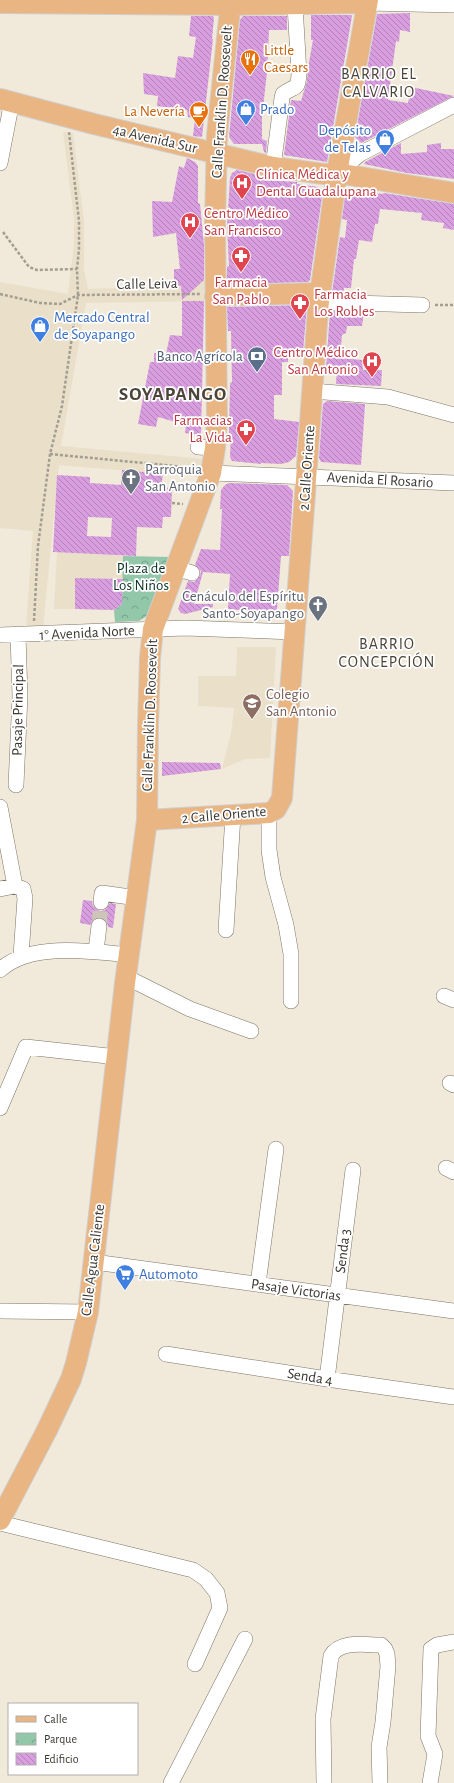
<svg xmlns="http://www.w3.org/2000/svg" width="454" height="1783" font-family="'Alegreya Sans',sans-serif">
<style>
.built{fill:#eadfc9}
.park{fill:url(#park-crowns)}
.building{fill:url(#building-back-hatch);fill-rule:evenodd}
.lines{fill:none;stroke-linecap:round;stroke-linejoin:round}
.minor-tunnel{stroke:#ccc5b8;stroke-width:15;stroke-dasharray:15 8;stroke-linecap:butt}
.minor-casing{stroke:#7c7567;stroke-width:16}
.major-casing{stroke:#d0cfce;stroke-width:22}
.path{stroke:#a39d92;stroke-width:2.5;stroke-dasharray:3 2;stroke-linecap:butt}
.minor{stroke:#fff;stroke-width:15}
.major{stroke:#e9b582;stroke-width:20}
.labels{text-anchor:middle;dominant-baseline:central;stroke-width:3.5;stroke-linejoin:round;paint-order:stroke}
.food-label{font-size:15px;fill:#c56008;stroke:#fff;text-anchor:start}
.street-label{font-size:15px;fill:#3a3731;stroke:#fff}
.shop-label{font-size:15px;fill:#366cbe;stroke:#fff;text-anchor:start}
.health-label{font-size:15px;fill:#be3a42;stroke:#fff;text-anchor:start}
.service-label{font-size:15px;fill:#4e5e75;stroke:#fff;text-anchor:end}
.worship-label{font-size:15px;fill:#5b616d;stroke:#fff;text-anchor:start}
.park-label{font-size:15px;fill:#0a3321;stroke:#fff}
.education-label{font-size:15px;fill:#785e54;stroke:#fff;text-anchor:start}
.neighbourhood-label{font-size:16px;letter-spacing:1px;fill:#4b4438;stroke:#fff}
.district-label{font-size:19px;font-weight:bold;letter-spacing:1px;fill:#4b4438;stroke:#fff}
</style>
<defs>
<pattern id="park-crowns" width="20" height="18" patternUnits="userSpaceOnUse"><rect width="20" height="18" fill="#92c7aa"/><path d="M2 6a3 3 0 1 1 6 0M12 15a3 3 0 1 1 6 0" fill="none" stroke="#78a28b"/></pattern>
<pattern id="building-back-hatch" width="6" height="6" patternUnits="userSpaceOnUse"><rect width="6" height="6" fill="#d89edf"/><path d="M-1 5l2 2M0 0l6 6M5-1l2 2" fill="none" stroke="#b082b5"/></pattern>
</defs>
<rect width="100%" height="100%" fill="#f1e9da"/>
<path class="built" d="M63,132L73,133L84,222V269L88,289L198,285L205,279V301L86,303L61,446L204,459L200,477L59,465L43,627H26L33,531L0,528V282L68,294L74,244V219Z
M57,552L123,556V579L75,578V609H54Z
M237,647H276L270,758L245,759L222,769L231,733L234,708L198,706V676H236Z"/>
<path class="park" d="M123,556L170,557L147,616L139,621L115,622L114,610L122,604Z"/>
<path class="building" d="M410,13V32L400,30L399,42L396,41L388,100L408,103L411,87L454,96L361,143L355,137L377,14Z
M311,15H351L352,16L327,162L284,155L291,100L301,101L307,81L308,68L313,40H311Z
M191,16H213L214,18L212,39H213L202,137L193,136L195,118L188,117L187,110L157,106L158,96L144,94L143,73L175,78L178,56L193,58L196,37L189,36Z
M243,16H287V30H269L267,72L262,117V139L267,141L266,153L264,152L262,144H234L229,137L240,20Z
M401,143V154L427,152V145L441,143V149H454V179L407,173L364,164L365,162Z
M187,158L195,162L198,166V203L200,204L204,245V280L182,300L181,286H174V269H180L176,233L153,237L152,201L172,202L179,166L184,168Z
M237,170L258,175L257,177L265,178V180L297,182V184L318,187L323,190L310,280L308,282L231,284L227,281V267L229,266L227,226L230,178L232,173Z
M346,189L382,194L384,193L454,204V230L443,228L444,223L421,220L422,213L380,209L378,224H375L372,242L359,240L356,259H354L351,288H344L343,294L332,293L340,237L345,238L347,220L342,219Z
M182,301H204L201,435L185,433L186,425L158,417L156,427L138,424L150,362H154V353L166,354L170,335L182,336Z
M307,305L303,352L288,351V362H282V395H274V419L299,422L296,456L289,462L281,464L261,463V464L232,461L230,457L231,434L229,433L230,383L232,382L231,331H228L227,307Z
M330,311L364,312L362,326H347L346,333L342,335L340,358L362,360L363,370H382L381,386L336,384L337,369H326Z
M327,401L365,404L361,465L321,462L319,458L323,404Z
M122,470L163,474L161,487L172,488L171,517H163L162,528L137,527L136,556L53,552L57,475L90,477V483L121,485ZM88,517L112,518L111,537L87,536Z
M229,483L287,485L293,491L289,556H281L277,609L275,619L240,617V610L228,609L230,574L203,572L194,604H213V607L185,614L181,613L178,609L188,581L194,582L200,576L201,571L195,565L201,549L220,550L222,509H220L221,490L225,485Z
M75,578L123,579L122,604L114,610L75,609Z
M162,762L220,763L221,769L162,776Z
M83,900L92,901L93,906L100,911L105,910L110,903L116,904L113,928L108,927L107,922L100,917L95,918L90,925L80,923Z"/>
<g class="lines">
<path class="minor-tunnel" d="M99,926L101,902"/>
<g class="minor-casing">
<path id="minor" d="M367,3L454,5
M0,163L12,101
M273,167L282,98L283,94C295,85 298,91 299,74L295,5
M337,173L360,154L454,105
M318,302L422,305
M312,391L388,397L454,415
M198,447L215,448
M211,473L454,483
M176,568L192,573
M0,635L185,628L295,632
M16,785L20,696L18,635
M0,807L15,886
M269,813V850L273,877L286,925L291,954V1001
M0,889L15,886L23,889L25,898L21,956
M101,902L102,893L137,898
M226,930L233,815
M96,951L99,926
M0,970C30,942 91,951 129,955
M126,977L190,1009L251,1031
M444,996L454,1000
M450,1083L454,1085
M0,1108L26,1047L117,1057
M446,1168L454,1172
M94,1262L454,1311
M258,1284L276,1149
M0,1311L88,1312
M166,1354L327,1379L454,1397
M327,1379L353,1170
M0,1523L193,1570L206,1579L217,1593L220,1608L195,1664
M171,1783L245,1639
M324,1783L323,1719L331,1656C340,1640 365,1645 381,1645L385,1649L387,1654L388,1666L383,1722L379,1747L380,1783
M430,1783L435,1754L428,1736L431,1649L437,1645L454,1642"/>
</g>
<g class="major-casing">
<path id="major" d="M0,3L230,5L367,3
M0,99L94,124L273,167L324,174L337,173L454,193
M215,296L319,293
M147,820L269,813L276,809L282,798L305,494L318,309L337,173L368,0
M0,1520L47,1430L71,1379L76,1363L88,1312L125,983L147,820L148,726L150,657L153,629L211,473L215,448L217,420L215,223L217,135L231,0"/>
</g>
<path class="path" d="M3,232L29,267L37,270L77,269
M0,294L40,303L60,304L78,295L201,294
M435,305H454
M50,454L196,468
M172,503L183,504
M34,621L38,546L50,454L62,406L78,295L77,269L79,249V221L69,132"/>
<use href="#minor" class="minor"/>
<use href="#major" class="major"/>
</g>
<defs>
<g id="restaurant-pin" transform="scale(1)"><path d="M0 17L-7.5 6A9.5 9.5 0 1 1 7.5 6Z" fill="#e8710a" stroke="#fff"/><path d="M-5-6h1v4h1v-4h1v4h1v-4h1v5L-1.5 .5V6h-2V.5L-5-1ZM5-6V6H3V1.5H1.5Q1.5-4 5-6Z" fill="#fff"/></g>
<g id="shop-pin" transform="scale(1)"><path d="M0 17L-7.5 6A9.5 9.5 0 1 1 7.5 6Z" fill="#3f7fe0" stroke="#fff"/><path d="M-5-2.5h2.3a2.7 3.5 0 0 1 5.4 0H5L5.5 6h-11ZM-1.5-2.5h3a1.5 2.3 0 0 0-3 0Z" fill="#fff"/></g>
<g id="cafe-pin" transform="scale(1)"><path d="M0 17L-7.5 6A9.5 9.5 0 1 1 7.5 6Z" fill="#e8710a" stroke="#fff"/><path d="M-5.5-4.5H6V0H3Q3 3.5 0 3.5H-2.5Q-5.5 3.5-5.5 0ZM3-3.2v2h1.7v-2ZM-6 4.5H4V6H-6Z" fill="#fff"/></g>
<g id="hospital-pin" transform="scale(1)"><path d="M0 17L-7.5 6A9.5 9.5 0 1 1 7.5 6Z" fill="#e0444e" stroke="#fff"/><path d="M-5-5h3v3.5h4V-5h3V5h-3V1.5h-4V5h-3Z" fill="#fff"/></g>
<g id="pharmacy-pin" transform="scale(1)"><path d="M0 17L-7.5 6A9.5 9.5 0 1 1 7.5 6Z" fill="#e0444e" stroke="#fff"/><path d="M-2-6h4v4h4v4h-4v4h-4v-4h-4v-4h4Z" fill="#fff"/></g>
<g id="bank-pin" transform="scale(1)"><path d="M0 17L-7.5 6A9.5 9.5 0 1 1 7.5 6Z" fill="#5c6f8a" stroke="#fff"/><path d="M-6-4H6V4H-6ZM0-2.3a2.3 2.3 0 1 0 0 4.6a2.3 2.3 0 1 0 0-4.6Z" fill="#fff"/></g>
<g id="church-pin" transform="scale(1)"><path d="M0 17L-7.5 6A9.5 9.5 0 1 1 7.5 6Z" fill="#6b7280" stroke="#fff"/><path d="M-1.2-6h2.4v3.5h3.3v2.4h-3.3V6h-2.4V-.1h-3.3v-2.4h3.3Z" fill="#fff"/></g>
<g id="school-pin" transform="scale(1)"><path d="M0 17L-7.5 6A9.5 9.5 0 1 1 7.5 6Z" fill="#8d6e63" stroke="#fff"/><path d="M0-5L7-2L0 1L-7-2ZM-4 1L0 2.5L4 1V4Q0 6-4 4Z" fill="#fff"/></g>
<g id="supermarket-pin" transform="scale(1)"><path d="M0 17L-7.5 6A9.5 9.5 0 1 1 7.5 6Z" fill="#3f7fe0" stroke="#fff"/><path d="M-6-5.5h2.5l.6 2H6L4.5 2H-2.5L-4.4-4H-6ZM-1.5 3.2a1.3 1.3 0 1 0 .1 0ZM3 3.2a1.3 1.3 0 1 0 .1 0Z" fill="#fff"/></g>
</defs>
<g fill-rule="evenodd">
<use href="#restaurant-pin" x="250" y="59"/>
<use href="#shop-pin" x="246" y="109"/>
<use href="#cafe-pin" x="199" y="111"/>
<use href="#shop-pin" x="385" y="139"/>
<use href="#hospital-pin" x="242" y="183"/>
<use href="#hospital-pin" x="190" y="222"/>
<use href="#pharmacy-pin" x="241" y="256"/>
<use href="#pharmacy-pin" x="300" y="303"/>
<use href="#shop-pin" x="40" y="326"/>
<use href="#bank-pin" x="257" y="356"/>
<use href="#hospital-pin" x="372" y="361"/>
<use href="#pharmacy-pin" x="246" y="429"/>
<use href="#church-pin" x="131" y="478"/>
<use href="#church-pin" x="318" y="605"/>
<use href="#school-pin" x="252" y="703"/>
<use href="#supermarket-pin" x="125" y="1274"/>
</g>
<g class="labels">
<g class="food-label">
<text x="264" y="50">Little<tspan x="264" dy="17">Caesars</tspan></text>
<text x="185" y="111" text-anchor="end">La Nevería</text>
</g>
<g class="street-label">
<text transform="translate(222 102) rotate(-86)">Calle Franklin D. Roosevelt</text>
<text transform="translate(155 139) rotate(13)">4a Avenida Sur</text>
<text transform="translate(147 284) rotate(-1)">Calle Leiva</text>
<text transform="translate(307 468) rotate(-86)">2 Calle Oriente</text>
<text transform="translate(380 480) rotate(3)">Avenida El Rosario</text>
<text transform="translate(87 633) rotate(-3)">1° Avenida Norte</text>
<text transform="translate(18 710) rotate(-89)">Pasaje Principal</text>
<text transform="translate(150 715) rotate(-88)">Calle Franklin D. Roosevelt</text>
<text transform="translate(224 815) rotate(-5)">2 Calle Oriente</text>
<text transform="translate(343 1251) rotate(-83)">Senda 3</text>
<text transform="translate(93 1260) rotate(-83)">Calle Agua Caliente</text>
<text transform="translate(296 1290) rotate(8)">Pasaje Victorias</text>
<text transform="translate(310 1377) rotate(9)">Senda 4</text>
</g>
<g class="shop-label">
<text x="260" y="109">Prado</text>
<text x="371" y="130" text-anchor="end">Depósito<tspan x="371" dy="17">de Telas</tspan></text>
<text x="54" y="317">Mercado Central<tspan x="54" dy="17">de Soyapango</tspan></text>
<text x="139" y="1274">Automoto</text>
</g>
<g class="health-label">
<text x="256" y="174">Clínica Médica y<tspan x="256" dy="17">Dental Guadalupana</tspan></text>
<text x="204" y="213">Centro Médico<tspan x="204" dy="17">San Francisco</tspan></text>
<text x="241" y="282" text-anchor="middle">Farmacia<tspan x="241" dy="17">San Pablo</tspan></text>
<text x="314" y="294">Farmacia<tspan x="314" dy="17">Los Robles</tspan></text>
<text x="358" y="352" text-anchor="end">Centro Médico<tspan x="358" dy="17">San Antonio</tspan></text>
<text x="232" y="420" text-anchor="end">Farmacias<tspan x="232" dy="17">La Vida</tspan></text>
</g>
<g class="service-label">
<text x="243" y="356">Banco Agrícola</text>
</g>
<g class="worship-label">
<text x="145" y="469">Parroquia<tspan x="145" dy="17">San Antonio</tspan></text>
<text x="304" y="596" text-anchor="end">Cenáculo del Espíritu<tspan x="304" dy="17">Santo-Soyapango</tspan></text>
</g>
<g class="park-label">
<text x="141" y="568">Plaza de<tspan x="141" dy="17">Los Niños</tspan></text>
</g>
<g class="education-label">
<text x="266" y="694">Colegio<tspan x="266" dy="17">San Antonio</tspan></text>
</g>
<g class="neighbourhood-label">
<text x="379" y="74">BARRIO EL<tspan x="379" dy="18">CALVARIO</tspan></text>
<text x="387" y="644">BARRIO<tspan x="387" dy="18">CONCEPCIÓN</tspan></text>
</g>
<g class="district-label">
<text x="173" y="394">SOYAPANGO</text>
</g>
</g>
<rect x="8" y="1703" width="130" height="72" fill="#ffffff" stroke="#b0afad"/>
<rect x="16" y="1716" width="20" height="6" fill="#e9b582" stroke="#b0afad"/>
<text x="44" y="1723" font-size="12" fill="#3a3731">Calle</text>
<rect x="16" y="1733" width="20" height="12" fill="url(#park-crowns)" stroke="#b0afad"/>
<text x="44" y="1743" font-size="12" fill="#3a3731">Parque</text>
<rect x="16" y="1753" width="20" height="12" fill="url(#building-back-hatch)" stroke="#b0afad"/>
<text x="44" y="1763" font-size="12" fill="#3a3731">Edificio</text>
</svg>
